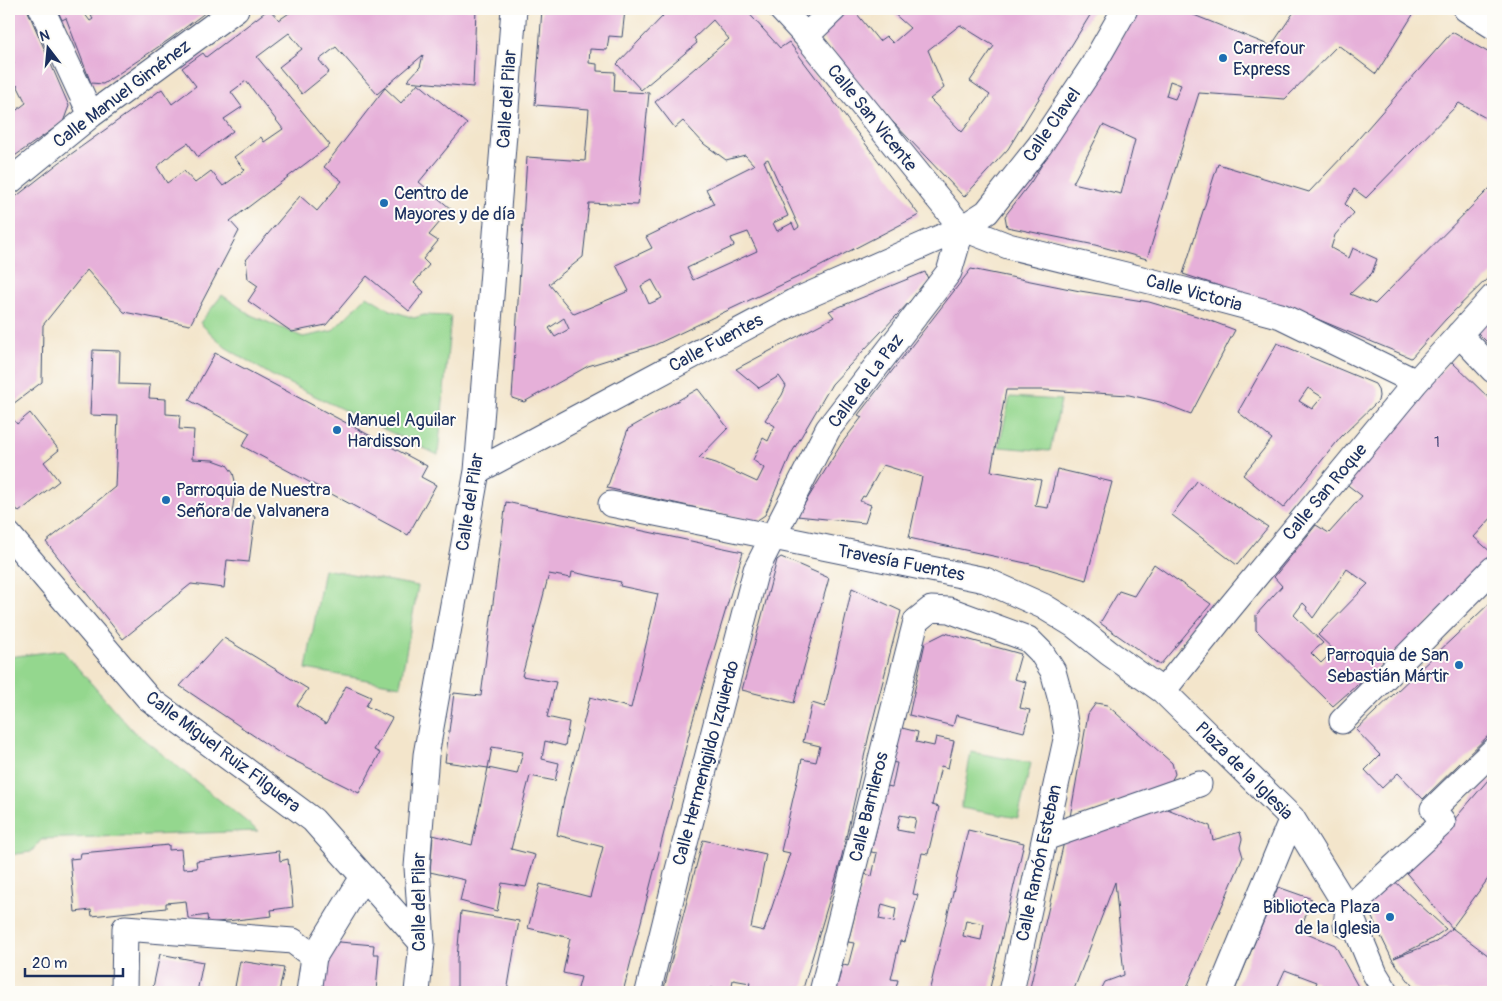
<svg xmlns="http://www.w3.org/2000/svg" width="1502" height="1001" font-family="Pangolin,sans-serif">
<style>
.green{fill:#94d78e;stroke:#588376}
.building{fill:#e6b0d9;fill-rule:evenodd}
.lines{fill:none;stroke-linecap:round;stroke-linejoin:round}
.street-casing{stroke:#3b4a6e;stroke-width:27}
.street{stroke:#fff;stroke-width:25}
.poi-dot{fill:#1f6fb2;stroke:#fdfcf7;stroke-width:2}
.labels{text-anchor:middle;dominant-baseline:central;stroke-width:4;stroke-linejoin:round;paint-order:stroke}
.number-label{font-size:15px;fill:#4e4f7d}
.poi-label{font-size:18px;fill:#1b2f5e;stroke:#fdfcf7;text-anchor:start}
.street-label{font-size:18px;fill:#1b2f5e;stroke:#fdfcf7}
</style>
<rect width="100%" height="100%" fill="#fdfcf7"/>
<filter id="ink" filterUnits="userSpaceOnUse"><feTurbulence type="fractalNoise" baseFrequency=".02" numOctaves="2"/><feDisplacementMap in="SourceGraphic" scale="10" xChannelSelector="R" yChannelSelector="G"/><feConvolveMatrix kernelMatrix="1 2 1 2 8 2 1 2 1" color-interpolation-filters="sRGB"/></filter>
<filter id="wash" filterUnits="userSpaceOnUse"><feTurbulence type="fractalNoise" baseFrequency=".0096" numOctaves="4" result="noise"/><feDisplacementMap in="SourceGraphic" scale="20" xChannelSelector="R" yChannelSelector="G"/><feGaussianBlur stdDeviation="1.12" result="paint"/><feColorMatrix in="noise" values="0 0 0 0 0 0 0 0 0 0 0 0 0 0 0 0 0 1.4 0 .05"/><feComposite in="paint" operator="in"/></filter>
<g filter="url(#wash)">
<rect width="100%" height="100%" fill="#f3e5cb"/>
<path class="green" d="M222,295L251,315L303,337L332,331L367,296L390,310L414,318L424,315L451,316L438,455L271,375L225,347L200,323Z
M1010,397L1061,400L1050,451L999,447Z
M324,569L418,586L400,686L306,669Z
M62,650L132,730L258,831L42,839L31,852L9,855V657Z
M971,752L1031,763L1018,818L961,808Z"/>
<g id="blocks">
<path class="building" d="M9,9H27L69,106L63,122L9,160V116L26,103L17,85L14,87L9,76V66L14,64L9,54Z
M57,9H81L90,21L93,19L91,16L101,9H210L170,39L103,84L91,83L66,18L62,20Z
M269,9L279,20L295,9H476L473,87L407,81L420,67L423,55L377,94L336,47L319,60L329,72L302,94L279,67L302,49L289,33L257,57L330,145L230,221L239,231L190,325L124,312L87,270L43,325L42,382L9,407V202L60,162L162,89L172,104L196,86L182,68L203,53L206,57ZM246,81L283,129L264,142L261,137L234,157L245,170L223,186L211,171L195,183L184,171L167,183L157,167L173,153L188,143L198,157L233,131L224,119L242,107L231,92Z
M542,9L625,10L622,37L609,36L607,50L590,49L589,63L597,64V71L615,72L614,91L649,93L638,205L589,203L583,257L549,284L574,314L629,291L616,265L652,248L646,237L714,204L706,189L754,165L745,155L726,160L704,144L683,121L675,128L655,102L729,39L713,20L694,38L697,43L641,90L617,64L663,16L658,9H745L780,48L789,42L919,215L817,268L655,345L588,366L524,402L512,398L527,157L585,161L589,109L535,105ZM768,159L799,227L795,230L792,223L777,231L773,223L788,216L764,161ZM748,232L757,251L693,280L687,268L734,246L731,238ZM652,280L662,298L649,304L641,286ZM564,318L569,329L555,337L549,328Z
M847,9H853L879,41L886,36L893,43L910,28L891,11L893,9H1084L1092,12L1008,149L964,197L891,120L845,67L820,33ZM960,25L994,46L970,81L990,95L962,132L930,99L944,88L928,50Z
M1139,9H1179L1271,46L1296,9H1408L1414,13L1376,74L1338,45L1285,99L1199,93L1147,259L1095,245L1007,227L1005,216L1031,182ZM1170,81L1181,85L1175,99L1166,96ZM1103,125L1135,140L1121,194L1073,183Z
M1452,32L1493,55V122L1459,103L1366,198L1354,189L1345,204L1354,213L1335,235L1331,248L1349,258L1353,248L1377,259L1372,273L1350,294L1375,304L1493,185V273L1446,319L1411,358L1310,316L1183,274L1218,164L1309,192L1345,154Z
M418,83L467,124L419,182L451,209L429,235L438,241L423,259L429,265L414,283L424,292L409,311L367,276L326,325L292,332L248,301L258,286L248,279L246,260L300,196L317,211L342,181L324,167L385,88L401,103Z
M971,269L1080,291L1149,302L1200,317L1235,330L1191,414L1160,402L1129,395L1045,390H1006L991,471L1041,480L1035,506L1048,508L1057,469L1112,482L1086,580L1035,565L909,538L922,477L883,465L865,497L863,496L860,501L871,505L865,523L797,516L842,443L862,417L858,415Z
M925,272L929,281L832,384L791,454L765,515L756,521L607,488L628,429L698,389L728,428L699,458L716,463L757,482L764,468L753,460L763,438L768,441L775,426L765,420L782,395L786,386L779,376L759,388L736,369L834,317L829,311Z
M1493,316V348L1477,332Z
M1277,343L1375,384L1378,389L1379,396L1378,401L1341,437L1283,508L1243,475L1272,439L1238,412ZM1308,388L1322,397L1312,409L1299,401Z
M93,350L120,351L119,384L150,385L149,398L166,399V414L180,415L179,429L194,430L192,459L213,460L227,465L233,473L236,485L232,513L255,516L249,562L227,560L224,588L191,584L123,639L46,542L115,487L118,416L90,415Z
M215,353L427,466L421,477L436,485L408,535L242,446L250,433L189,400Z
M1451,361L1493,402V516L1474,537L1493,554L1463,589L1437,615L1333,706L1256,630V615L1282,586L1274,577L1316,525L1329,533L1362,496L1345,483ZM1347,569L1368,584L1318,635L1334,650L1321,663L1311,653L1323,643L1294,615L1303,603L1307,607L1306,609L1313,618Z
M30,413L59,450L44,462L59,481L19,512L9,499V414L17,424Z
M1197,481L1268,527L1237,565L1172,515Z
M506,502L743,552L692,723L623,992H577L581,977L563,973L570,938L528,928L540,884L590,897L603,847L557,835L564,799L590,697L631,708L658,594L620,586L621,582L572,572L571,578L549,574L522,676L556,682L547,717L569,722L565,746L545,741L542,759L559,763L555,781L530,776L511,849L535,855L526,887L502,883L497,911L460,901L465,880L430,872L433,835L472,845L488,768L445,762L454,693L481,696ZM492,747L523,752L517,774L488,768Z
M781,557L829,578L794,703L742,690L777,560Z
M1154,564L1211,604L1160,665L1100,623L1119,591L1134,596Z
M852,588L901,611L869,735L840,864L802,992H747L750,983L733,980L731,991L711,988L709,992H663L703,840L766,854L751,928L764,931L790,853L781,851L802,759L816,762L820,746L803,742L812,703L825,707Z
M1493,600V731L1423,799L1398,773L1382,788L1365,770L1380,755L1356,730Z
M945,633L1021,654L1014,679L1026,682L1020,708L1030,710L1024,732L956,715L953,726L909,715L925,643Z
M224,638L308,689L297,705L326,724L346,686L371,697L366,706L392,718L374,750L380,753L359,793L281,754L180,686Z
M1096,703L1107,705L1172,763L1175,774L1169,785L1070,817L1088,714Z
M898,727L918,732L916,742L934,746L936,737L954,741L948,768L941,766L932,805L939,807L928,854L922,853L913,894L918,895L905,942L900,941L891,979L898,980L895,992H835L843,965L848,966L854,943L848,942L865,874L872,876L877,853L871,852L887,786L892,787L897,763L890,762ZM900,815L916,818L913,833L897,830ZM882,904L896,908L894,922L879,919Z
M1488,780L1493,783V872L1452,928L1493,959V992H1422L1414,988L1392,959L1362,897L1387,874L1446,929L1430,940L1394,958L1436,942L1452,928L1398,863L1453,821Z
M1160,806L1210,826L1213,840L1240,832L1242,839L1240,847L1243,857L1185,992H1100L1105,982L1124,975L1115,882L1073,992H1029L1064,842Z
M968,830L1024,843L989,992H929ZM966,920L984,924L981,940L963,936Z
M169,845V850L181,849L183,869L197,868L196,861L279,851L280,861L288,859L293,907L271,910L272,916L208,923L207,915L188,918L186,901L166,903V908L92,916L91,910L75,912L70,859L80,858L81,853Z
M1278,887L1312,899L1300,930L1335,945L1361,992H1313L1317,982L1285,970L1275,992H1234Z
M461,911L519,921L507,992H457V959Z
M328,941L374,945L373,954H379L376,992H317Z
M160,954L203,962L197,992H152Z
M240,961L284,968L279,992H234Z"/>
</g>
</g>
<g filter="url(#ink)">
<use href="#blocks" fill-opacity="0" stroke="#3b4a6e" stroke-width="1"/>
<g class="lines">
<g class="street-casing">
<path id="street" d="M42,9L91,115
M781,9L806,36L962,228
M1466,9L1493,26
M806,36L834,9
M9,182L91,115L236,9
M962,228L1008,246L1154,282L1281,316L1416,382
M1459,334L1493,370
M477,471L793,302L962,228L987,212L1040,145L1092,67L1125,9
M611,504L985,580L1043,606L1074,625L1109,653L1163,691L1292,818L1348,909L1375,974L1386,992
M9,535L148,698L313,820L422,943
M1163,691L1227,611L1416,382L1493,297
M1342,721L1493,569
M1045,838L1199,784
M1346,925L1348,909L1443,822L1433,809L1493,751
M124,992L125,928L293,941L314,957
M309,992L314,957L363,877
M417,992L422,943L417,867L426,755L477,471L514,9
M648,992L678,870L756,570L828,429L949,272L962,228
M822,992L916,621L931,609L949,610L1028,639L1041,652L1053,671L1062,704L1067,735L1011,992
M1220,992L1292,818"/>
</g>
<use href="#street" class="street"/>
</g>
</g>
<g class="poi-dot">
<circle cx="1223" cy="58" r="5"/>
<circle cx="384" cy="203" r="5"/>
<circle cx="337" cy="430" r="5"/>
<circle cx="166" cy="500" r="5"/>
<circle cx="1459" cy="665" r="5"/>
<circle cx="1390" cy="917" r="5"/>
</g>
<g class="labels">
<g class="number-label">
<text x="1437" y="442">1</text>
</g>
<g class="poi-label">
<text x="1233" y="48">Carrefour<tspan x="1233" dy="21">Express</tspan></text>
<text x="394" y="193">Centro de<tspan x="394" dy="21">Mayores y de día</tspan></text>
<text x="347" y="420">Manuel Aguilar<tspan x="347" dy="21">Hardisson</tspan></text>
<text x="176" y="490">Parroquia de Nuestra<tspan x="176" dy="21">Señora de Valvanera</tspan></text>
<text x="1449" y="655" text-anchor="end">Parroquia de San<tspan x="1449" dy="21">Sebastián Mártir</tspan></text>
<text x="1380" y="907" text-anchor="end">Biblioteca Plaza<tspan x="1380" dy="21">de la Iglesia</tspan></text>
</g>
<g class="street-label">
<text transform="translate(122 94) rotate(-37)">Calle Manuel Giménez</text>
<text transform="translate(507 99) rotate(-86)">Calle del Pilar</text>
<text transform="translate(872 118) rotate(51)">Calle San Vicente</text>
<text transform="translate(1052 125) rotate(-55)">Calle Clavel</text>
<text transform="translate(1194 293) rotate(15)">Calle Victoria</text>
<text transform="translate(716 343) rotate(-28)">Calle Fuentes</text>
<text transform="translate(866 381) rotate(-53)">Calle de La Paz</text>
<text transform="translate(1325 492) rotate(-50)">Calle San Roque</text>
<text transform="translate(470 502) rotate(-81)">Calle del Pilar</text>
<text transform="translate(901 563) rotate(11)">Travesía Fuentes</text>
<text transform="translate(223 752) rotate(37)">Calle Miguel Ruiz Filguera</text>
<text transform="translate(706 763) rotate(-75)">Calle Hermenigildo Izquierdo</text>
<text transform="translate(1244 771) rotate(45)">Plaza de la Iglesia</text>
<text transform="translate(869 807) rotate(-76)">Calle Barrileros</text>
<text transform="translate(1039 863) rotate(-78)">Calle Ramón Esteban</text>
<text transform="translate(419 902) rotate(-90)">Calle del Pilar</text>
</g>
</g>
<rect width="1502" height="1001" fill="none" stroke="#fdfcf7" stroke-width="30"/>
<g transform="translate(48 48) rotate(344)" stroke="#fdfcf7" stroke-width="4" paint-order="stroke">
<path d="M0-4L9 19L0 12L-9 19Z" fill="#1b2f5e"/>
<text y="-8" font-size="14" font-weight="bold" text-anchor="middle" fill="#1b2f5e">N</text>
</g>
<path d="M25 968v8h98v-8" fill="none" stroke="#1b2f5e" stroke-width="2.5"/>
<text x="32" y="968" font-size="15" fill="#1b2f5e" stroke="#fdfcf7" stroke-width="4" paint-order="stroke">20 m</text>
</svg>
